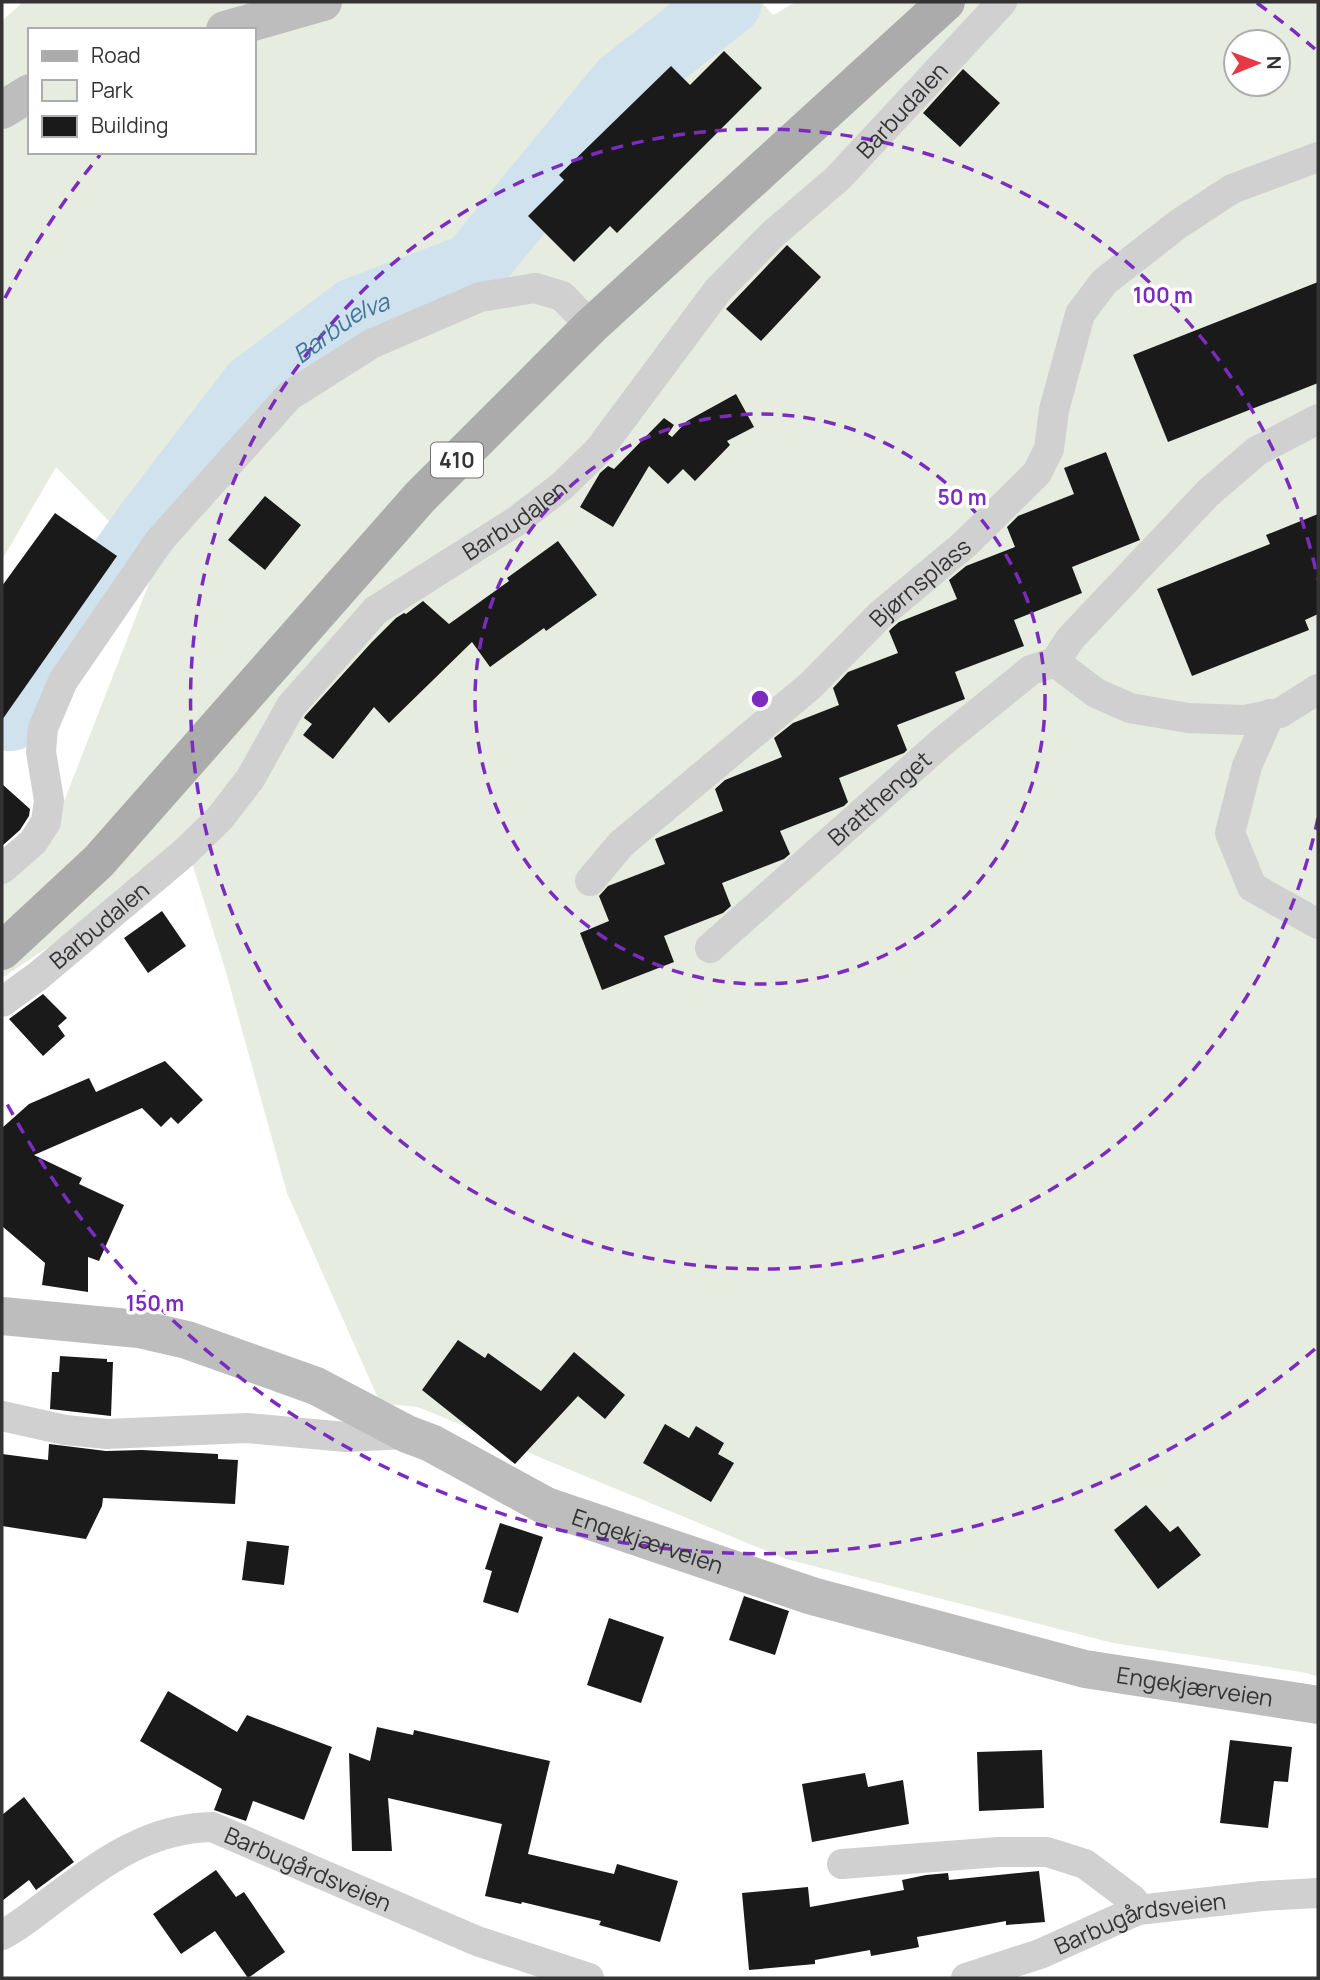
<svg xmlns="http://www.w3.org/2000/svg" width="1320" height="1980" font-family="Manrope,sans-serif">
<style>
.green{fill:#e6ecdf;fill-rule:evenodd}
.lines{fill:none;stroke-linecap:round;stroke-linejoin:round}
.river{stroke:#cfe2ee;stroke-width:68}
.building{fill:#1a1a1a}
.street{stroke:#d0d0d0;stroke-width:30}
.secondary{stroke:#bdbdbd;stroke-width:38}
.primary{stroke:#ababab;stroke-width:38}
.ring{fill:none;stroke:#7b2cbf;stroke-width:3.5;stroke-dasharray:12 9}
.labels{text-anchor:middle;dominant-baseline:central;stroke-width:7;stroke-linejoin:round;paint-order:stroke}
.shield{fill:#fff;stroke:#707070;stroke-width:2}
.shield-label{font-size:21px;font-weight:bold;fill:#333}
.street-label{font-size:23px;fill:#333;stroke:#fff}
.water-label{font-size:24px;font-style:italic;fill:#3f7597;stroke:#fff}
.centre{fill:#7b2cbf;stroke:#fff;stroke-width:3.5}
.ring-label{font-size:21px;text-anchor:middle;font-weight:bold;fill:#7b2cbf;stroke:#fff;stroke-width:7;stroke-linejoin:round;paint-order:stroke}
</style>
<rect width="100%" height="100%" fill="#fff"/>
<path class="green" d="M23,2H761L773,15L796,2H1318V1677L1307,1673L1113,1643L786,1559L418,1407L366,1402L377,1396L287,1193L226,972L189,853L2,978V867L63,804L155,568L56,467L2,560V21ZM30,30H254V152H30ZM1236,42H1278V84H1236Z"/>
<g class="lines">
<path class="river" id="s1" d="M11,717L148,525L254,387L356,311L473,267L623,84L728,2"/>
</g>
<path class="building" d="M724,51L762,88L617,233L610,226L574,262L528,216L564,180L559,175L671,66L690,85Z
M963,69L1000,103L960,147L923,113Z
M787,245L821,277L761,341L726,309Z
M1318,282V383L1168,442L1133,355Z
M736,394L754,427L727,441L730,445L695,481L683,469L668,484L649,466L613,527L580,507L600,473L608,466L614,469L664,418L674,425L668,434L672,437L687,421Z
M1106,452L1140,540L1072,567L1082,593L1014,620L1024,646L955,672L965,699L897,725L907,750L904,753L839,778L848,802L844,806L780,831L790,854L784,859L722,883L731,906L723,913L664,936L674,962L602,990L580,933L609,921L599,896L608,886L665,864L655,839L723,811L715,789L725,780L782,757L774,738L793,723L839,705L833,688L848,672L898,653L889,631L892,628L899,622L957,599L949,580L966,566L1015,547L1007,527L1018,516L1074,494L1064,468Z
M265,496L301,525L265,570L228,540Z
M55,513L117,556L2,720V586Z
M1318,514V614L1305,620L1309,630L1192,676L1157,589L1270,544L1266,535Z
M558,541L597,595L546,631L544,628L490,667L472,642L389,723L374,707L333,759L303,735L312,724L304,718L305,716L371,643L396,618L404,613L406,614L423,601L449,624L509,581L507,578Z
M2,784L30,809L29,816L20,830L2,846Z
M162,911L186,946L148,973L124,938Z
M43,994L67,1018L58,1026L65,1036L43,1056L9,1019Z
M165,1061L203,1100L178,1124L171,1117L161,1127L142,1108L34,1155L82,1178L79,1184L124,1205L99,1261L88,1257V1292L42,1285L45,1263L2,1226V1128L29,1104L89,1078L96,1092Z
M458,1340L485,1358L488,1353L541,1391L574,1352L625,1395L605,1419L578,1396L515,1464L422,1390Z
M60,1356L107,1359V1362H113L111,1416L50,1409L52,1372H59Z
M665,1424L689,1438L696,1426L724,1443L718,1454L734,1463L711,1502L643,1463Z
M49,1444L106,1451L142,1450L218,1454V1459L238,1460L235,1504L103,1498L102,1506L86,1539L2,1526V1454L48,1460Z
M1146,1505L1170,1532L1178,1526L1201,1555L1158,1589L1114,1530Z
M500,1523L543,1537L518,1613L483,1602L492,1571L485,1569Z
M247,1541L289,1546L284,1585L242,1580Z
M744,1596L789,1611L775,1655L729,1640Z
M609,1618L664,1637L641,1703L587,1685Z
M168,1691L237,1732L247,1715L332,1747L304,1820L253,1801L246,1821L214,1810L222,1789L140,1741Z
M377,1727L413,1735L414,1730L550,1761L528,1854L614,1874L617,1864L678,1881L660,1942L599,1925L601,1921L522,1902L521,1904L485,1896L502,1824L388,1798L392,1851H352L349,1753L370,1761Z
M1230,1740L1292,1747L1288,1782L1274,1781L1268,1828L1220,1823Z
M1042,1750L1044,1808L979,1811L977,1752Z
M865,1773L868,1787L903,1780L909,1824L812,1842L802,1784Z
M24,1797L74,1862L36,1890L29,1880L2,1901V1815Z
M216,1870L236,1897L244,1892L285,1952L248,1978L215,1931L181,1954L153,1914Z
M1039,1871L1045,1922L1006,1925V1921L917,1937L919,1947L915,1948L871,1956L870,1950L815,1960V1964L749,1970L742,1893L808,1887L810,1907L904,1890L902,1880L926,1875L948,1873L949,1880Z"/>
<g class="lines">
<g class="street">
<path d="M1055,662L1096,693L1130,708L1188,718L1244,720L1280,713L1318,689"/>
<path d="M1270,714L1247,766L1230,833L1252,887L1318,924"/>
<path d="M2,869L33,842L46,822L49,800L41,752L43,728L63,681L159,541L289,396L371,344L480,297L535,288L562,296L591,326"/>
<path id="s2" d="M590,881L621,844L810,686L880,615L965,544L1037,473L1049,449L1054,410L1080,314L1104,282L1177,225L1232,189L1318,157"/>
<path id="s3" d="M710,948L942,742L1031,670L1055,662L1070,639L1208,493L1257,451L1318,419"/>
<path id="s4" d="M2,1002L38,976L184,853L220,818L250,779L291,706L376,610L515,522L562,486L598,451L718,290L773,234L838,178L1002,2"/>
<path d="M2,1416L65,1430L107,1434L247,1428L346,1437L407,1434"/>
<path d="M842,1864L999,1852H1047L1085,1864L1133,1900L1138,1910"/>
<path id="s5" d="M2,1935C20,1926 35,1913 51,1901C101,1864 147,1828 212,1827L477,1941L589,1978"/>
<path id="s6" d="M966,1978L1040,1954L1138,1910L1262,1896L1318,1893"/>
</g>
<g class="secondary">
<path d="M225,30L323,2"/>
<path d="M2,110L30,93"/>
<path id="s7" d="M2,1316L139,1329L187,1340L316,1386L407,1434L431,1443L546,1506L812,1596L1085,1669L1318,1705"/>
</g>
<path class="primary" d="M2,951L99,861L420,497L591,326L946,2"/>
</g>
<g class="ring">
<circle cx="760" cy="699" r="285"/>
<path d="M1318 818A570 570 0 1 1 1318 580"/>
<path d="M1315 1349A855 855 0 0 1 5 1100M5 298A855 855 0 0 1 100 155M1257 3A855 855 0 0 1 1315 49"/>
</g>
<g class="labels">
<rect class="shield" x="431" y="442.5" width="52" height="35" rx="5"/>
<g class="shield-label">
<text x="457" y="460">410</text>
</g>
<g class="street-label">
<text stroke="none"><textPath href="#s4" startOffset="1279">Barbudalen</textPath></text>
<text stroke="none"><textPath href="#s4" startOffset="712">Barbudalen</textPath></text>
<text stroke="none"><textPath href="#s2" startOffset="446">Bjørnsplass</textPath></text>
<text stroke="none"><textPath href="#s3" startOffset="226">Bratthenget</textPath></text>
<text stroke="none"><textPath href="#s4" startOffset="124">Barbudalen</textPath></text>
<text stroke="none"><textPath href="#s7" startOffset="691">Engekjærveien</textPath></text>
<text stroke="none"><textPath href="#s7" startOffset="1258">Engekjærveien</textPath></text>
<text stroke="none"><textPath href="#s5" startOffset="345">Barbugårdsveien</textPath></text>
<text stroke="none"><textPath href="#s6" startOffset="184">Barbugårdsveien</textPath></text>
</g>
<g class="water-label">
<text stroke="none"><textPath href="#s1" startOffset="516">Barbuelva</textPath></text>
</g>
</g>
<circle cx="760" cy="699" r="10" class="centre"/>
<g class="ring-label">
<text x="1163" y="303">100 m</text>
<text x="962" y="505">50 m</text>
<text x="155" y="1311">150 m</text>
</g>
<rect width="1320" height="1980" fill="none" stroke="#333333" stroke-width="7"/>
<rect x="28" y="28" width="228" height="126" fill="#ffffff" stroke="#adadad" stroke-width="2"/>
<rect x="42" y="51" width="35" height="10" fill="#ababab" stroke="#adadad" stroke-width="2"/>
<text x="91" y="63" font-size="21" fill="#333333">Road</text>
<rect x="42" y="80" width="35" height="21" fill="#e6ecdf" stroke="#adadad" stroke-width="2"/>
<text x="91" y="98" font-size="21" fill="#333333">Park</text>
<rect x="42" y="116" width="35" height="21" fill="#1a1a1a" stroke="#adadad" stroke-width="2"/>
<text x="91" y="133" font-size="21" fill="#333333">Building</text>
<g transform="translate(1257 63) rotate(89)"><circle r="33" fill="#ffffff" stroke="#adadad" stroke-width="2"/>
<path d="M0-5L12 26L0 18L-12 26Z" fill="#e63946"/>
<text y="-10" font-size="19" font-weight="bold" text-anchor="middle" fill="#333333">N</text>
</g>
</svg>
